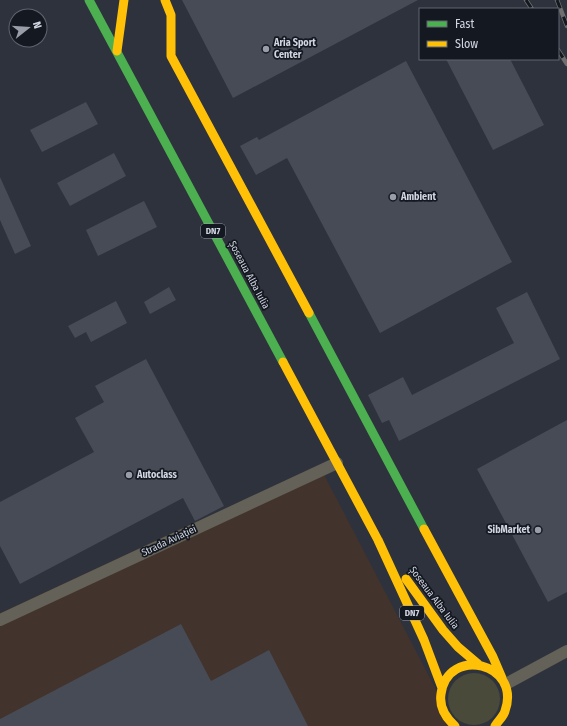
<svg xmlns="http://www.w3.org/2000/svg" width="567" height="726" font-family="'Fira Sans Condensed',sans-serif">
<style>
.commercial{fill:#42332c}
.green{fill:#494a39}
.building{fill:#474b55}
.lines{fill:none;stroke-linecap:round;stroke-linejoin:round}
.street{stroke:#636158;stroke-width:12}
.fast{stroke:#4caf50;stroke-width:9}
.slow{stroke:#ffc107;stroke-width:9}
.rail-casing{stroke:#6f6f6f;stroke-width:4.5}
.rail{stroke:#141820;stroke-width:3;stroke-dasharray:9;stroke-linecap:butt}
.poi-dot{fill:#989da8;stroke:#141820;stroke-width:1.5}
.labels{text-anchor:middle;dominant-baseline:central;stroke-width:3.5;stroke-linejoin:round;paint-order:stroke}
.shield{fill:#141820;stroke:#989da8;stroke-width:1}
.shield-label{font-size:9px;font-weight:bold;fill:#d1d6e2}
.poi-label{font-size:10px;font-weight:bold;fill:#d1d6e2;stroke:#141820;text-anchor:start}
.street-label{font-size:10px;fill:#d1d6e2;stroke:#141820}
</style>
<rect width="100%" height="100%" fill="#2e323c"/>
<path class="commercial" d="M319,465L455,726H0V613Z"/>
<path class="green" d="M448 699a26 26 0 1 1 52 0a26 26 0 1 1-52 0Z"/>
<path class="building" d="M182,0H418L233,98Z
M446,59H510L544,125L493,150Z
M406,61L512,262L380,333L287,158L256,175L240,146L257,137L259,140Z
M86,102L98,124L42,152L30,130Z
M114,153L126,176L70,206L57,183Z
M0,177L31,246L15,254L0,220Z
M144,201L157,227L98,256L86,230Z
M169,287L176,300L150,314L144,302Z
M527,292L560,359L399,441L389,420L382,423L368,395L403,377L412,395L514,343L496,308Z
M116,301L127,323L91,342L86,332L75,338L68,326Z
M146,359L224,506L195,521L183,498L20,584L0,546V502L94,452L75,418L104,402L95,386Z
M567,420V592L548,602L477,469Z
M181,624L211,681L269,650L308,726H0V719Z"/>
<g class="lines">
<path class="street" d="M0,620L337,463
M506,684L567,651"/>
<path class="fast" d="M89,0L283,362
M309,313L424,529"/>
<path class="slow" d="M165,0L171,15V56L309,313
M117,51L124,0
M283,362L378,540L424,640L442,688
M424,529L493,657L502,678
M406,579L443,630L458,647L478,664
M455,726C445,717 439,707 441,694C448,645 522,663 505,711C504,716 498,721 495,726"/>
<g class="rail-casing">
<path id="rail" d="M526,0L532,9
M557,0L567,26
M558,50L567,64"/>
</g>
<use href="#rail" class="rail"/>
</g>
<g class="poi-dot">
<circle cx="266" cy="49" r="4"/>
<circle cx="393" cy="197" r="4"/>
<circle cx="129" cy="475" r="4"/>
<circle cx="538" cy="530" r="4"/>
</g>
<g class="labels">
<g class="shield">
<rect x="201" y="224" width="24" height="14" rx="3"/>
<rect x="400" y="606" width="24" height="14" rx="3"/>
</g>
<g class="shield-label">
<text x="213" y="231">DN7</text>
<text x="412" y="613">DN7</text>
</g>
<g class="poi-label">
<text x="274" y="43">Aria Sport<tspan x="274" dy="12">Center</tspan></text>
<text x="401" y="197">Ambient</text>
<text x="137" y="475">Autoclass</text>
<text x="530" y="530" text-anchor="end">SibMarket</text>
</g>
<g class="street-label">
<text transform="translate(249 275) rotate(62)">Șoseaua Alba Iulia</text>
<text transform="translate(169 541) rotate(-25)">Strada Aviației</text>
<text transform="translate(434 598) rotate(53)">Șoseaua Alba Iulia</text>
</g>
</g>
<rect x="419" y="8" width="140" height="52" fill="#141820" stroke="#60646e"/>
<rect x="427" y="21" width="20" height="6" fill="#4caf50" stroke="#60646e"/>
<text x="455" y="28" font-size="12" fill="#d1d6e2">Fast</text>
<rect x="427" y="41" width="20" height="6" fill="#ffc107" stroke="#60646e"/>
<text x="455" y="48" font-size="12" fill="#d1d6e2">Slow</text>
<g transform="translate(28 28) rotate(73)"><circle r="19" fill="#141820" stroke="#60646e"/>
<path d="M0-3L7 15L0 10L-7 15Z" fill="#989da8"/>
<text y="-6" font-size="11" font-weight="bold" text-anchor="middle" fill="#d1d6e2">N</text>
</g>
</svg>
